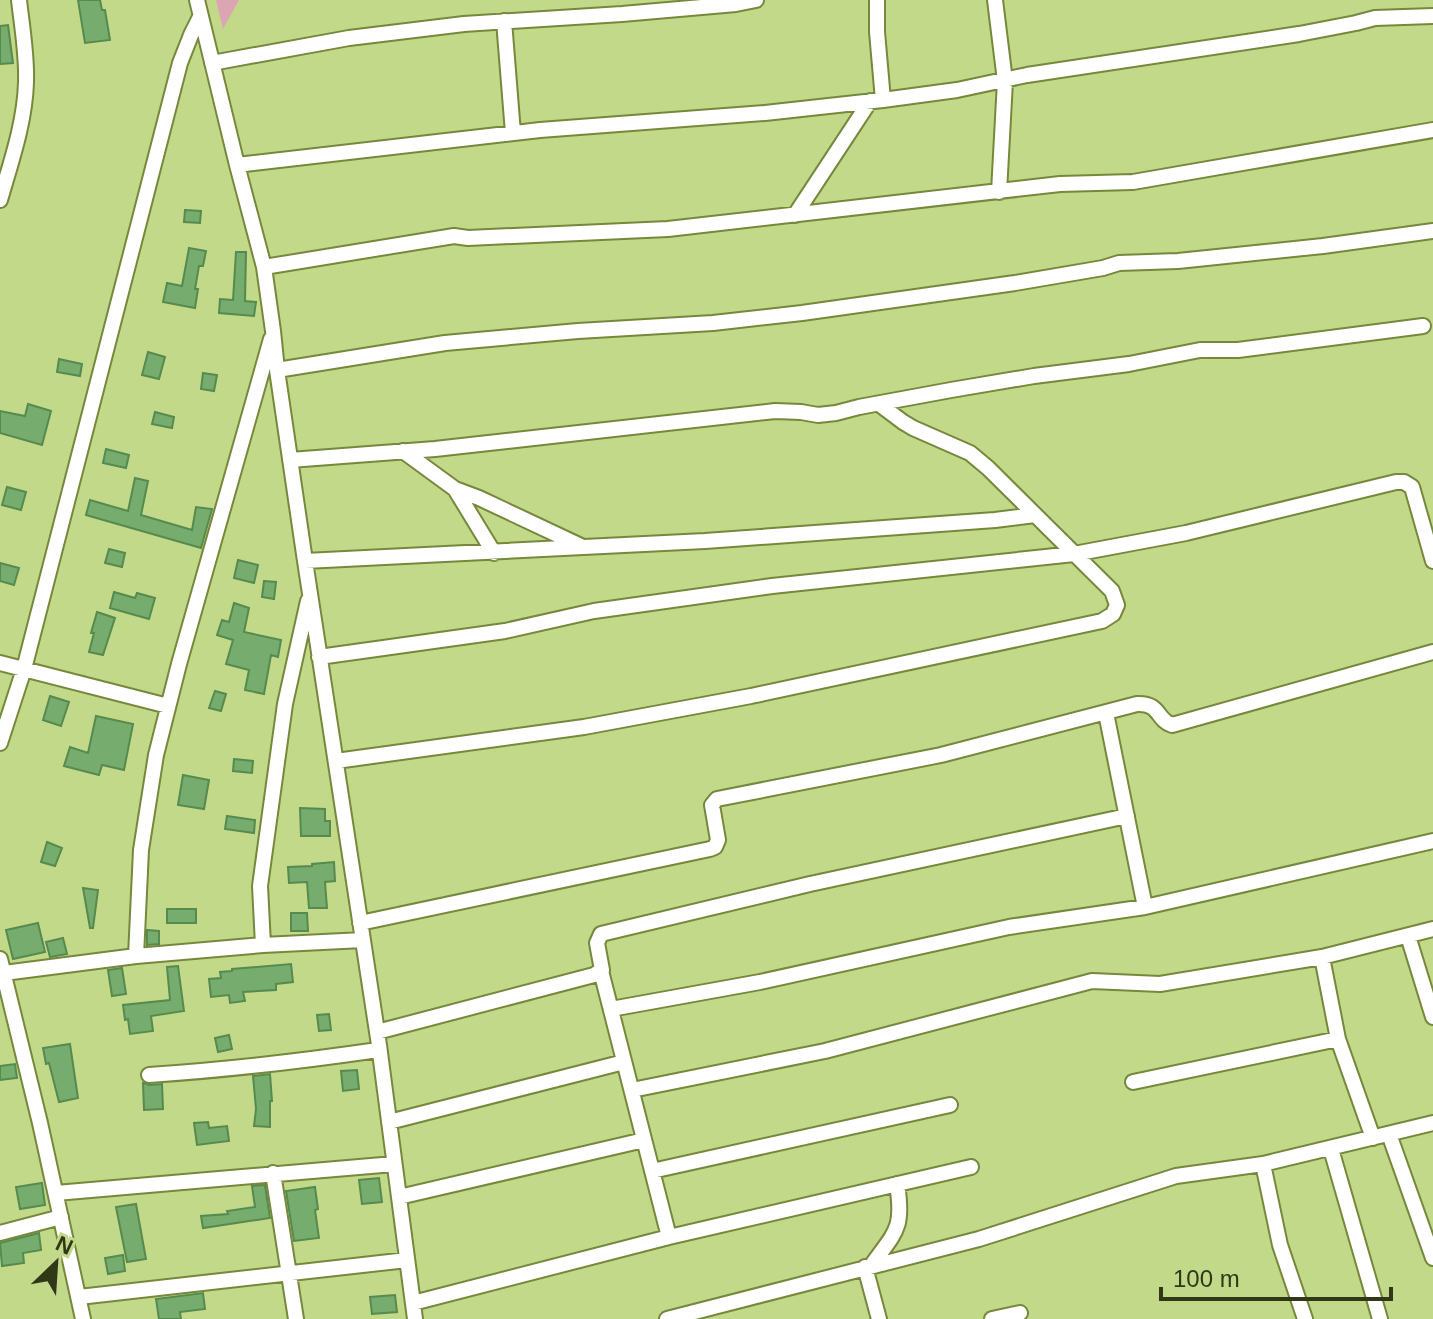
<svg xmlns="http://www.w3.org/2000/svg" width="1433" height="1319" font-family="Arial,sans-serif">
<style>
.green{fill:#dca5b4}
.building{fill:#76ac6e;stroke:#568a4e;stroke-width:2}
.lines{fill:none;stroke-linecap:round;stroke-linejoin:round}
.minor-casing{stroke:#75883b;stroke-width:18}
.minor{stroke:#fff;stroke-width:14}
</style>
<rect width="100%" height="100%" fill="#c3d98a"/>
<path class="green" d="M216,0H239L223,29Z"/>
<path class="building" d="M78,0H100L102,10H105L110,40L85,43Z
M8,25L13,63L0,64V26Z
M185,210L201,211L200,223L184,222Z
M189,248L206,251L203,266H199L195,289H198L195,308L163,302L167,283L182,286Z
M236,252H246L245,301L256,302L254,316L219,313L220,299L233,300Z
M148,352L165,357L159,379L142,375Z
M59,359L82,364L80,376L57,372Z
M203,373L217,375L214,391L201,389Z
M28,404L51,411L42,445L0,433V411L25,416Z
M155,412L174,417L172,428L152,424Z
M106,449L129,455L126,468L103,463Z
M135,478L148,481L141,515L192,530L196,507L212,509L201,548L86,515L90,500L128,511Z
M7,487L26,492L21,510L2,505Z
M109,549L125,553L122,567L105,563Z
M238,560L258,565L254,583L234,578Z
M0,563L19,568L14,585L0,581Z
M264,581L276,582L274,599L262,597Z
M114,592L135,598L137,593L155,598L149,619L110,608Z
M234,603L249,608L244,632L281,640L278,657L271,655L264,694L245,690L249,670L226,664L233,640L217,635L222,620L229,622Z
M97,612L115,618L103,655L89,652L94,633H91Z
M215,691L226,694L221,711L209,708Z
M50,696L69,702L61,726L43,720Z
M96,716L133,724L124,770L102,765L99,775L64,766L70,747L88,753Z
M234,759L253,761L252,773L233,771Z
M183,775L209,780L204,809L178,805Z
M300,808L325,809V821H330V836H301Z
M227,816L255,820L254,833L225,829Z
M47,842L62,848L55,866L41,862Z
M334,862L335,881L325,882L327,908H309L307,882L289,883L288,867L312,866V864Z
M83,888L98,890L93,928H90Z
M167,909H196V923H167Z
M291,913H307L308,931H291Z
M38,923L45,952L13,959L6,930Z
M147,930L159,931V944L147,945Z
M63,938L67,954L50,957L46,942Z
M291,964L293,982L276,984V990L243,992L245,1001L230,1003L229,995L211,997L209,979L221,978L220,972L232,971V969Z
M178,966L184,1011L151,1016L153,1031L130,1034L128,1019L125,1020L123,1005L170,1000L167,967Z
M122,968L126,994L112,996L108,970Z
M329,1014L331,1030L319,1031L317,1015Z
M229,1035L232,1049L218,1052L215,1038Z
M70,1044L78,1098L59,1102L49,1063L46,1064L43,1048Z
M15,1064L17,1078L0,1080V1066Z
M357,1070L359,1089L343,1091L341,1071Z
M270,1074L272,1101H270V1127L254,1126L256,1109L253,1076Z
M143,1083L150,1085L162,1084L163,1109L144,1110Z
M208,1122L209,1128L227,1126L229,1141L197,1145L194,1123Z
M379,1178L382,1202L362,1204L359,1180Z
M42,1183L45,1205L20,1209L16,1187Z
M265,1185L270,1218L203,1228L201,1216L228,1214L227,1211L255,1207L252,1186Z
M315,1187L318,1209L315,1210L319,1238L294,1241L286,1191Z
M136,1204L146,1259L127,1262L116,1207Z
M39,1233L41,1250L23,1253L24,1263L2,1266L0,1243Z
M123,1255L125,1271L108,1274L105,1258Z
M203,1293L205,1309L180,1312L181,1319H159L156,1299Z
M395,1295L397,1312L372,1314L370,1297Z"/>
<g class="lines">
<g class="minor-casing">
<path id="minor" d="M197,0L237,165L264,267L273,331L277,370L305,561L379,1045L415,1319
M877,0V32L883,100
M995,0L1005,81L999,192
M504,21L513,133
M212,63L349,38L464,24L622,14L736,4L756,0
M237,165L540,130L765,113L883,100L957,90L1027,75L1299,34L1356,23L1375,18L1433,16
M0,200C11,162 25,122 26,82C27,55 22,27 19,0
M795,215L870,101
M264,267L454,236L468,238L668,229L1060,184L1133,182L1433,130
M277,370L445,343L578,331L713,323L802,313L1015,283L1103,268L1119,263L1178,261L1323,246L1433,231
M403,451L455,489L479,498L581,546
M290,460L435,449L775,411L801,412L818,415L836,413L859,407L951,390L1034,376L1129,364L1200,350H1238L1423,326
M455,489L494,553
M305,561L705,541L995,520L1035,515
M319,657L505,631L594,611L772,586L1074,554L1186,533L1396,482H1404L1412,487L1433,561
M0,663L168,706
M1106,713L1145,907
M0,743L24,669L180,63L191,35L200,17
M336,761L584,727L751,696L1102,621L1113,614L1117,605L1112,591L988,468L970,453L913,428L903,422L879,404
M360,923L710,849L715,847L718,840L712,805L717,799L941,755L1137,704C1161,703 1156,720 1172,725L1433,652
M1408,936L1433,1017
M263,945L260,886L285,704L308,601
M136,956L141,850L156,755L179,664L271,339
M1322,957L1338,1039L1373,1138
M0,959L40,1123L83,1319
M601,971L669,1237
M4,973L136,956L263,945L363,940
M611,1009L760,982L1009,927L1145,907L1433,841
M377,1032L594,975L602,970L597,943L601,934L810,884L1127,816
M149,1075C226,1070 302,1061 378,1050
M1133,1082L1338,1039
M632,1090L825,1051L1092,981L1160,984L1322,957L1433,929
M389,1122L624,1062
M1389,1134L1433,1258
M1331,1149L1380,1319
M1263,1164L1280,1245L1305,1319
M652,1171L950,1105
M273,1173L296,1319
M56,1193L394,1164
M399,1197L644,1140
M0,1233L61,1217
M871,1266C896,1231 904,1229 897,1184
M865,1267L879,1319
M79,1297L407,1260
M413,1303L669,1237L971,1167
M667,1319L979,1239L1176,1176L1263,1164L1433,1123
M992,1319L1020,1313"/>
</g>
<use href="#minor" class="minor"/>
</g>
<g transform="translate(56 1263) rotate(25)" stroke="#c3d98a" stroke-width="6" paint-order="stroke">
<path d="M0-6L14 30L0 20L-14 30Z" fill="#303818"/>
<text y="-12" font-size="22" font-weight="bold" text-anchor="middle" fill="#303818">N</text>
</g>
<path d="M1161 1287v12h230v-12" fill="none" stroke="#303818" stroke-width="4"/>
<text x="1173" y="1287" font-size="24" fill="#303818" stroke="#c3d98a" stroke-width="6" paint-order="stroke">100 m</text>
</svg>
